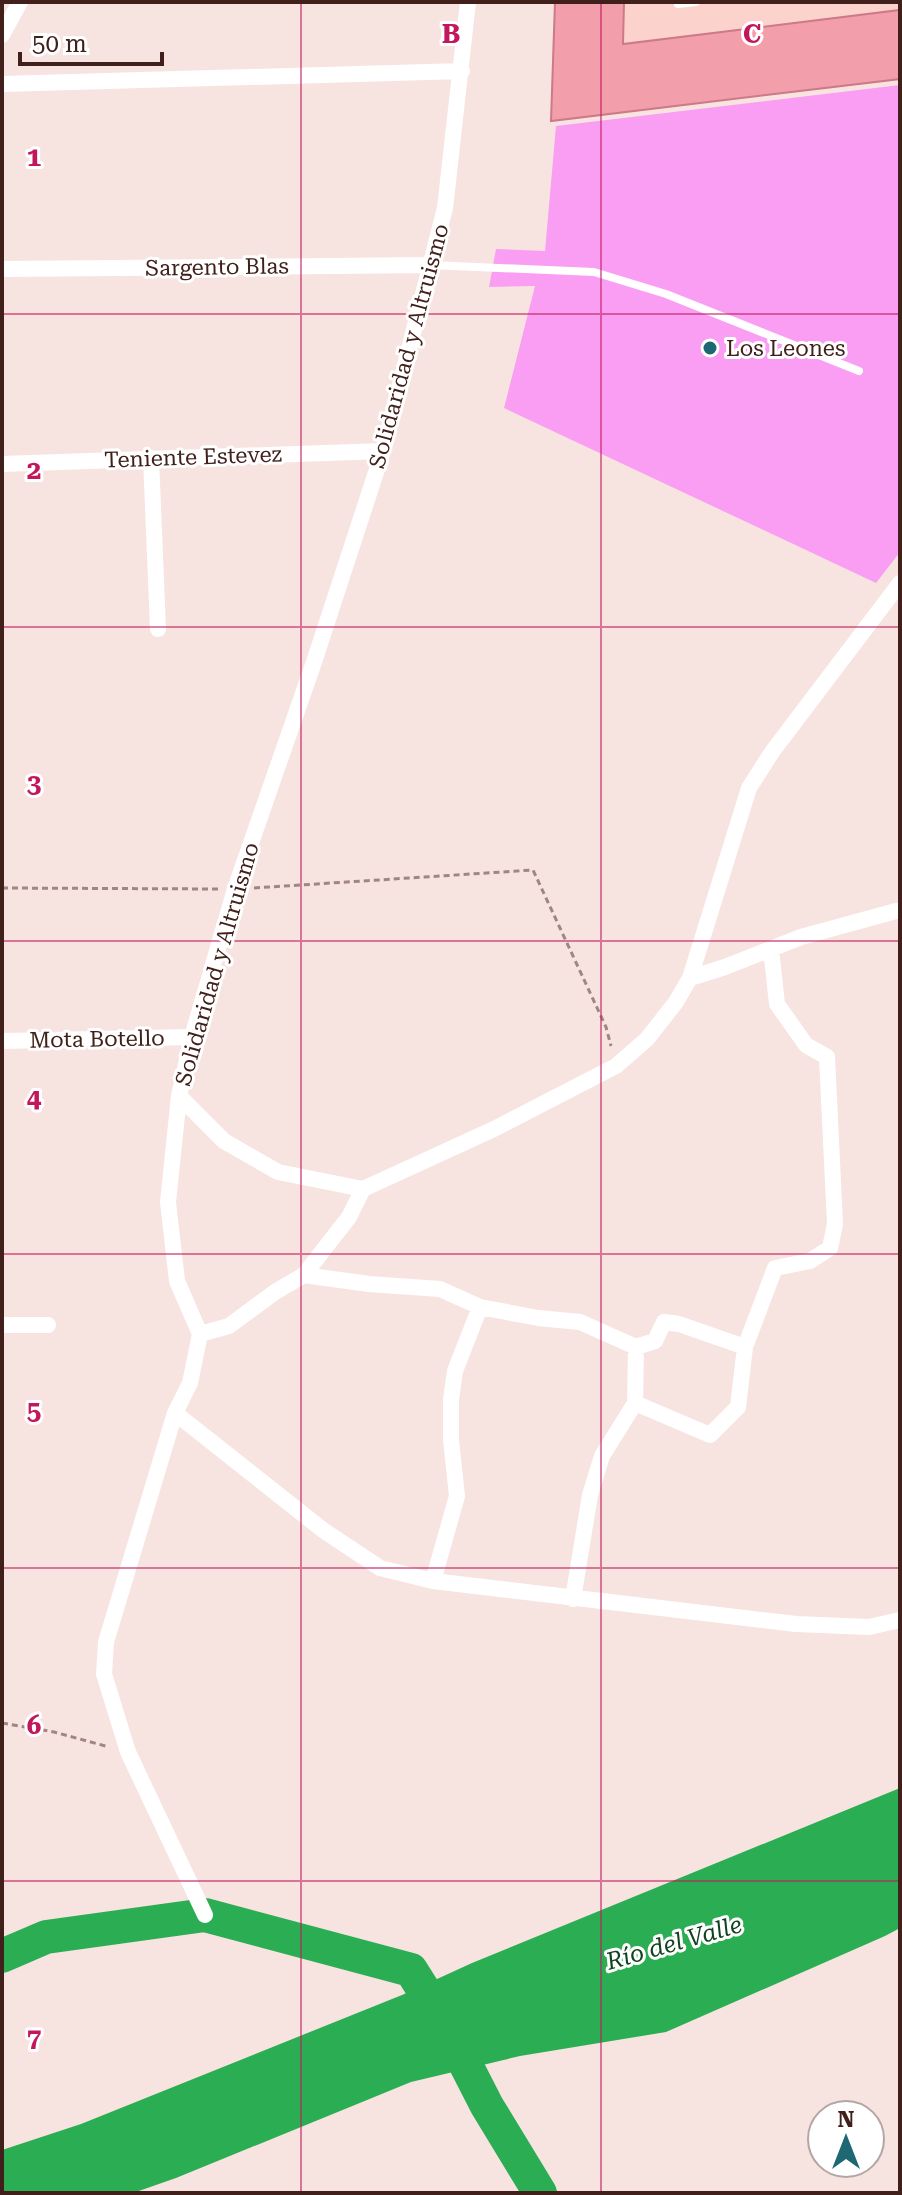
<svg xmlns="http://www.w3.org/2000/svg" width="902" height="2195" font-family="'Roboto Serif',serif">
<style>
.built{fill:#fbd3cc}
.green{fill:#f99ef3}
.water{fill:#2bad53}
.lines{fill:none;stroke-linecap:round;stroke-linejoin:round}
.river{stroke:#2bad53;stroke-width:34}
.building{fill:#f29eab;stroke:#cd7988;stroke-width:2}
.path{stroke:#a08683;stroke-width:3;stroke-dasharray:6 4;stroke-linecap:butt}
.lane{stroke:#fff;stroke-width:8}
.street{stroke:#fff;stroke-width:16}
.grid{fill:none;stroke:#c2185b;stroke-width:2;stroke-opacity:0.55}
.poi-dot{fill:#1e6873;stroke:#fff;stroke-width:3}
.labels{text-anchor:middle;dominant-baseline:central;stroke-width:6;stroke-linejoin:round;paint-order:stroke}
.street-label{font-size:22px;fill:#41201b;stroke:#fff}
.poi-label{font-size:22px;fill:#41201b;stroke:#fff;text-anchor:start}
.water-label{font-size:24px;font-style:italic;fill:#12431f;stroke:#fff}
.grid-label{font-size:26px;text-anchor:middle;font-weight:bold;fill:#c2185b;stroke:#fff;stroke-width:6;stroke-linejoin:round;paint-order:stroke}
</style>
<rect width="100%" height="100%" fill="#f7e4e1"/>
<path class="built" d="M555,2H900V79L551,121Z"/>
<path class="green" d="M900,85V552L876,583L504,408L535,286L489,287L496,249L545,251L556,126Z"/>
<path class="water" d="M900,1788V1928L885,1936L666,2032L520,2056L411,2082L176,2178L133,2193H2V2150L81,2124L402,1995L472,1963Z"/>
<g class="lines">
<path class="river" d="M2,1956L46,1937L205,1915L411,1970L445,2024L487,2106L540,2193"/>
</g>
<path class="building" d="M555,2H624L623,44L900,10V79L551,121Z"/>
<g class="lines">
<path class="path" d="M2,888L218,889
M254,888L533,870L606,1027L611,1046
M2,1723L54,1732L109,1747"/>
<path class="lane" d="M678,2V4L696,2
M431,265L594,272L666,294L859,371"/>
<path class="street" d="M2,35L20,2
M2,84L462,71
M2,269L431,265
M151,458L158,629
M2,464L383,451
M690,978L725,967L801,937L896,911
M2,1041L192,1037
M179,1096L224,1141L278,1172L363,1189
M304,1275L369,1284L440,1289L480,1307L538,1318L580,1322L636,1347L635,1403L602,1456L590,1495L573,1599
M2,1325H48
M200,1334L229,1326L275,1292L304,1275L349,1217L363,1189L494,1129L616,1066L647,1039L676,1002L690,978L749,788L772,752L900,583
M636,1347L655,1341L664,1322L679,1324L745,1347L775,1268L810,1261L830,1248L835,1224L827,1057L806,1045L777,1004L771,949
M635,1403L710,1435L738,1407L745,1347
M175,1413L323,1530L380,1568L433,1581L796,1624L869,1627L900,1620
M433,1581L457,1496L451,1440V1400L455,1371L480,1307
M205,1915L128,1752L104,1674L106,1642L175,1413L190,1383L200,1334L177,1281L168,1202L179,1096L192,1037L235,889L314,662L383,451L445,208L468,2"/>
</g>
<path class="grid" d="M301,2V2193M601,2V2193M2,314H900M2,627H900M2,941H900M2,1254H900M2,1568H900M2,1881H900"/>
<circle class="poi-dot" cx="710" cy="348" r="8"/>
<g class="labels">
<g class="street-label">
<text transform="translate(217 267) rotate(-1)">Sargento Blas</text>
<text transform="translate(409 346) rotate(-75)">Solidaridad y Altruismo</text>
<text transform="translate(193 457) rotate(-2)">Teniente Estevez</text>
<text transform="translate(217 964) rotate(-74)">Solidaridad y Altruismo</text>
<text transform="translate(97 1039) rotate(-1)">Mota Botello</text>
</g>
<g class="poi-label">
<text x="726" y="348">Los Leones</text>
</g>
<g class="water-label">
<text transform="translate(674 1943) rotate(-16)">Río del Valle</text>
</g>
</g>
<g class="grid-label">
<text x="451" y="43">B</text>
<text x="752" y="43">C</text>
<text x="34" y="166">1</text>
<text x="34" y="479">2</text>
<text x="34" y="793">3</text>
<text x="34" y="1107">4</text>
<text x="34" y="1420">5</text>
<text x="34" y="1734">6</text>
<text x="34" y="2047">7</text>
</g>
<rect width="902" height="2195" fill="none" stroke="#41201b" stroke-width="8"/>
<g transform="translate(846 2139)"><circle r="38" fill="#ffffff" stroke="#b3a6a4" stroke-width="2"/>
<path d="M0-6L14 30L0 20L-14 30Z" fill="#1e6873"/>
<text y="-12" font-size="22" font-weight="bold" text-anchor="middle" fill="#41201b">N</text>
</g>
<path d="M20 52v12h142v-12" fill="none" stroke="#41201b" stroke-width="4"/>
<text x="32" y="52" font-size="24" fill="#41201b" stroke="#ffffff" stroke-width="6" paint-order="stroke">50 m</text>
</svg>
